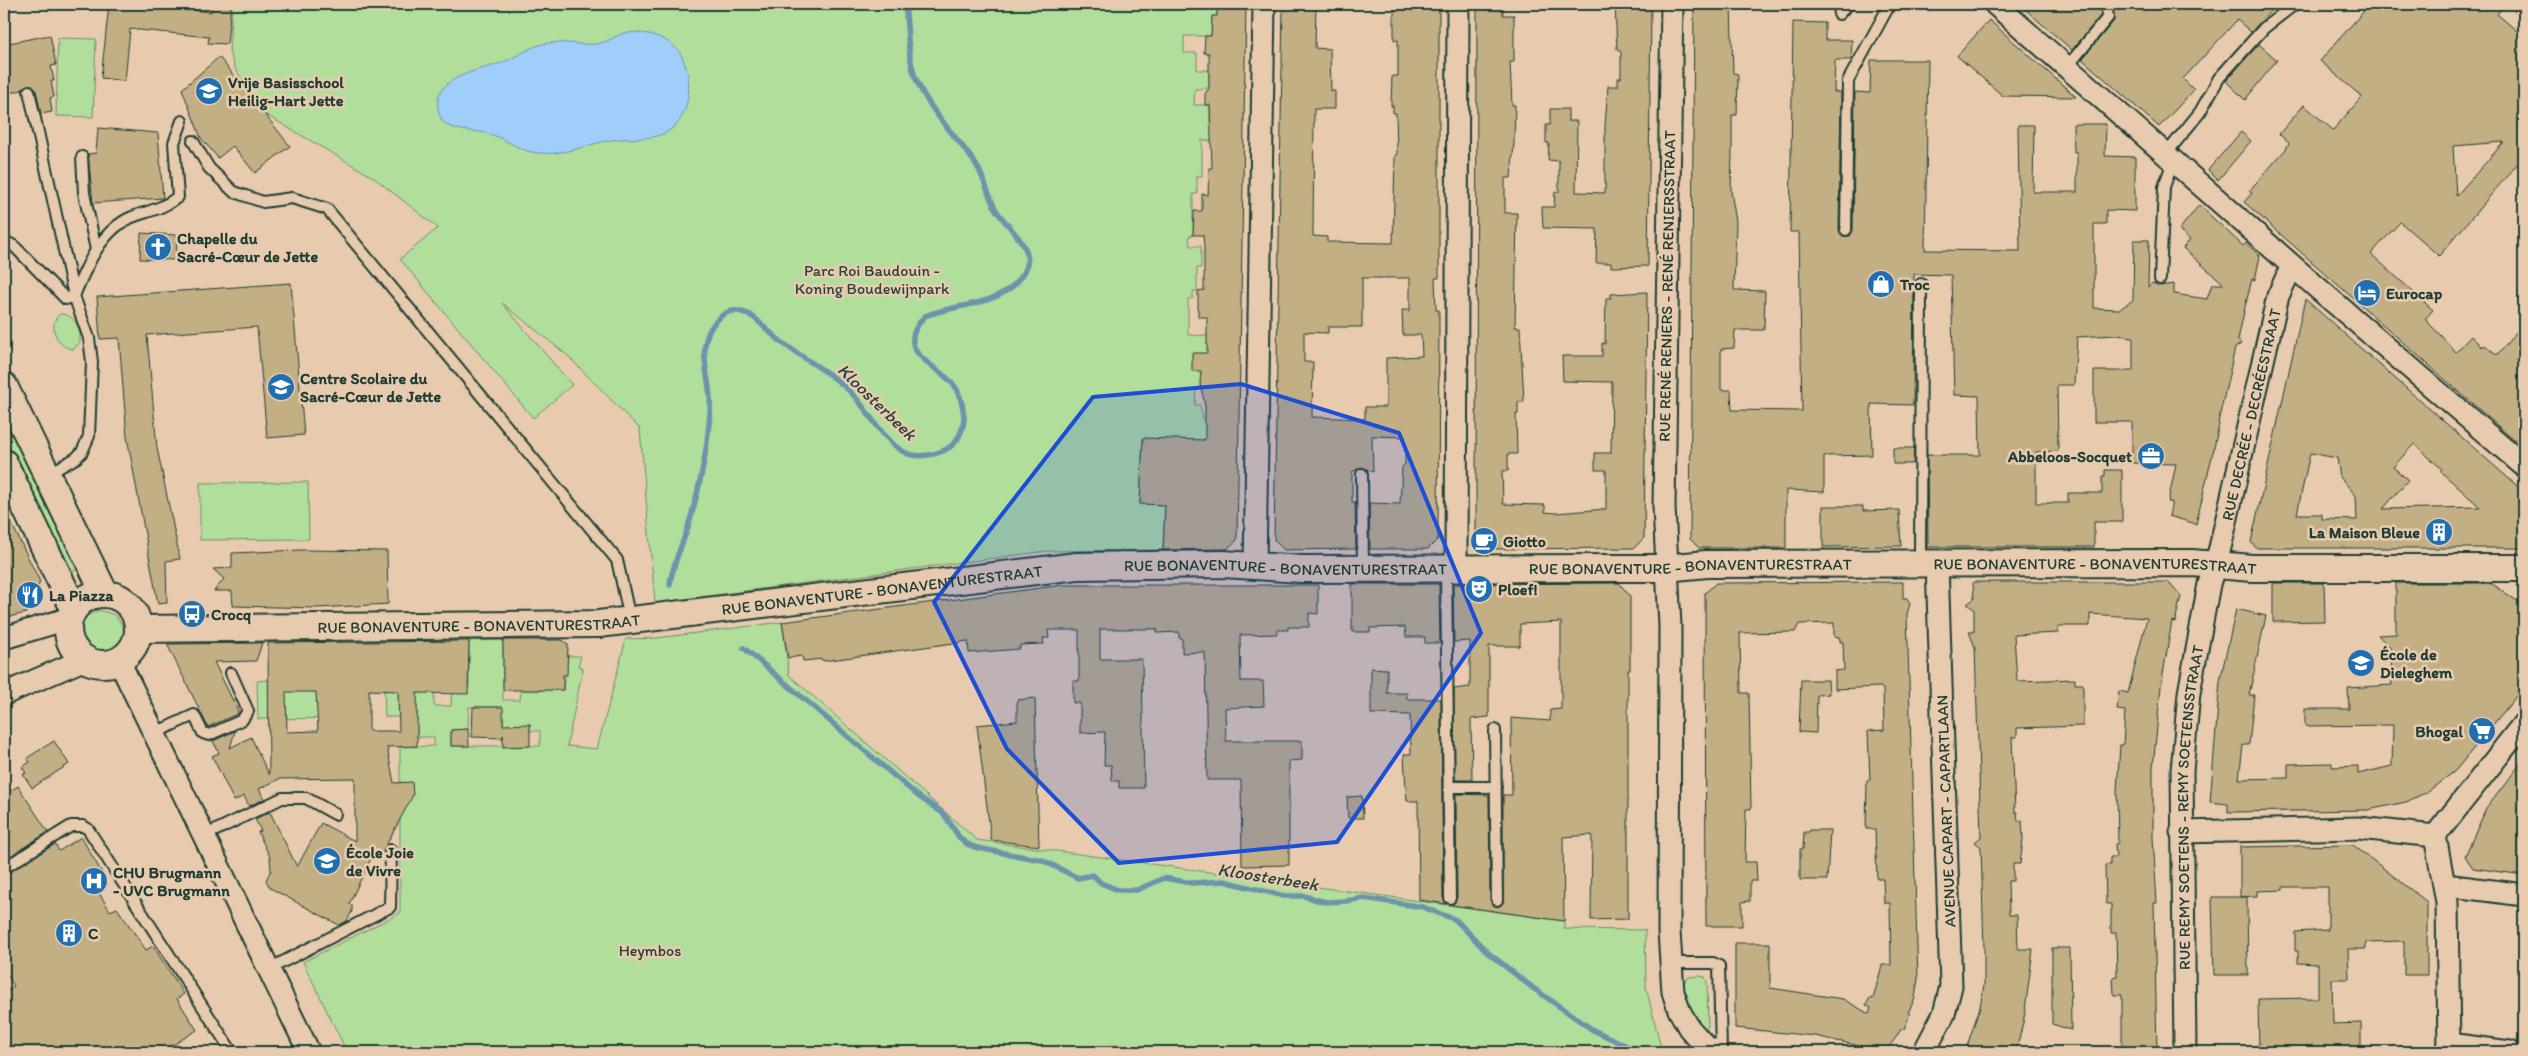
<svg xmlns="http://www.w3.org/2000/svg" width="2528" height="1056" font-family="Itim,sans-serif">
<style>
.green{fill:#b2de9c;stroke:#688e68;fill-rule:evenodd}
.water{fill:#a0cefb;stroke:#6c94ab}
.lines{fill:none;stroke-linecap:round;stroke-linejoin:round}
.stream{stroke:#6c94ab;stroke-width:5.5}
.building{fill:#c3af84;stroke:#1f3d34;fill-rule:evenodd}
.service-casing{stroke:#1f3d34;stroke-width:14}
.minor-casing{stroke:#1f3d34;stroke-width:25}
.tertiary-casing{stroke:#1f3d34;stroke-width:30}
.service{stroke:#e8cbaf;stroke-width:10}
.minor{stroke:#e8cbaf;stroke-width:21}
.tertiary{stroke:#e8cbaf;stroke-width:26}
.marked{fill:#1d4ed8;fill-opacity:0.2;stroke:#1d4ed8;stroke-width:4;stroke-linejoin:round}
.labels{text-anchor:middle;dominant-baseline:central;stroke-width:5;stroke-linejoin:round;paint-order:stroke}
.poi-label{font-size:16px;font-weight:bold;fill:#1f3d34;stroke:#e8cbaf;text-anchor:start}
.park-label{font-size:16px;fill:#264539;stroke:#e8cbaf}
.street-label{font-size:16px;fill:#1f3d34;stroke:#e8cbaf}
.water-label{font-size:18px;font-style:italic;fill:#25443e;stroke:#e8cbaf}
</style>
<rect width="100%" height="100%" fill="#e8cbaf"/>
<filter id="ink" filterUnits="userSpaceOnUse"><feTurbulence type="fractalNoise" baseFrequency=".02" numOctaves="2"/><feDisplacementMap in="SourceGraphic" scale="10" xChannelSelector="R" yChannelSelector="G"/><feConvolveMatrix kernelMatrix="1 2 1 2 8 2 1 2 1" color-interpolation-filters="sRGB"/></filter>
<g filter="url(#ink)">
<path class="green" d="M232,4H1217V16H1212L1211,36H1184V53H1197V70H1209V88L1195,89L1194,105H1210V123H1216V141L1202,140V176H1197V194H1193V235L1189,236L1190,246H1201V268H1197V291H1193V298L1188,299V335L1214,336L1201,371L1200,388L1196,389L1195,405H1200L1208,440L1143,439L1140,504L1165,505L1163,550L1047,551L655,603L640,429L567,355L502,303L572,385L533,418L400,259L438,228L373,177L263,113L235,68L229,51Z
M58,38L96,39L93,117L56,116Z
M60,314C75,314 81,329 80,342L74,349C58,350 46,324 60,314Z
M16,430L19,436L16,441L73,561L81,562L83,567L65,575V567L8,445H4V436Z
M308,482L309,539L200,540V483Z
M99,610L115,615L125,629C128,661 90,658 80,633L84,617Z
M782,622L789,675L977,840L1564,921V929L1645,930L1646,987L1662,1052H347L303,962L400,913V747L434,746V737H417V693L434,692V706H451L452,687H469V641L503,640V700H520L521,690H563L567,656H581L578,666L583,668L567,746L597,749L626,639L657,638ZM469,707H498L503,717V735L530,724V731H540V746H451V730L468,729Z
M272,680L314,689L357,718L258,719L257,681Z
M398,683L399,717H385L384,684Z
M1700,976L1705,977L1707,982L1708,1027L1705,1029C1693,1019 1681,996 1685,980L1689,977Z"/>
<path class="water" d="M624,33C643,31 663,35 677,49C693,68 693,110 674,127C657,142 633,137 612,140C587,144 564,156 538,153C521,152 508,140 493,135C477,129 455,134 442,121C422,78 475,72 501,63C516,58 528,47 543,44C560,40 579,46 596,44C606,43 615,36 624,33Z"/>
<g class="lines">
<path class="stream" d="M670,585C672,565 682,546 688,527C698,494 706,458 709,424C710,415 711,406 710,397C708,370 695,341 718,319C725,312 733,309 742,312C755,315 762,326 772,334C798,358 833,371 856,398C871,415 885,443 906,453C918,459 940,454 950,447C959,440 964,428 964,417C963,406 961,394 954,385C936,363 891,352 925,316C955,304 993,307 1017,282C1046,252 1008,231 995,208C987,193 984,176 975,163C956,135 929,111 916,79C907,57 908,27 905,4
M744,648L918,796L944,814L959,837L967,844L977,848L1042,860L1078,878L1093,875L1101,883L1118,890H1137L1164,878L1192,883L1224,881L1284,896H1304L1325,902L1346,901L1364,898L1423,907L1456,920L1487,952L1533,988L1593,1030L1621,1043L1622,1052
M1621,1043L1638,1052"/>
</g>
<path class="building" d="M109,4H132L211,12V4H231L227,44L208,43L209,37L130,29L125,81L101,78Z
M1217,4H1246L1237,540L1227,549L1163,550L1165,505L1140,504L1143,438L1205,440V406L1200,383L1201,371H1192V353H1207V317H1198V291L1204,290V246L1203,235H1193L1194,211H1202V194L1208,195L1209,168H1212L1210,105H1205V94L1209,88V53H1204L1205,36H1211L1212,16H1217Z
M1283,4H1316L1315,48L1330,49L1331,91H1335V109H1314L1313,236L1327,237V242L1393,243L1395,155H1397L1396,113H1393V106H1391L1392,76H1398V40H1394V4H1439V278H1435L1436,310H1439L1438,539L1428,549H1370L1369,503L1400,504L1402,467L1405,464V437L1372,436L1373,472L1362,467L1352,472V502H1355L1356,549L1284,550L1274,540ZM1362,278H1410V310H1402L1403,335H1421L1422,356L1386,358V407H1365V419L1312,417L1313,362H1304V332L1328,333V327H1362Z
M1477,4H1503V15H1514V62H1510L1512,105H1515L1514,143L1511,178H1505V213H1517L1515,327H1520L1524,402H1518V414H1516L1517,454H1508V471H1502L1503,504L1545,505V512L1556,513L1606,509V470H1595V453H1611L1612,382L1563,381L1562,356H1602V343L1605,344L1606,298H1611V294L1647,292L1644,538L1634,548L1487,549L1476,539Z
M1615,4H1651L1648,266L1611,267V263H1596L1597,229L1543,228L1542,207H1554L1555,192H1559V161L1548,160L1549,143H1546V125H1550V109H1568V121H1577L1576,192L1605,193V126L1608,86H1618V78H1621V52L1617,49Z
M1694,4H1731L1733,73L1738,74L1737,115H1732V152L1731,191L1736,221L1734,290L1765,291L1764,330H1735L1734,348L1721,349V390H1731L1732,410L1802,411L1799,232H1790L1793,22L1825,23V40H1852L1851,60H1835L1834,92H1841L1839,230L1843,236H1850L1853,230L1855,92L1870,93L1871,60H1928L1925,250L2020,251L2018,125H2034L2033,192H2077V152H2074L2073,124H2106L2105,156L2135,157V211L2106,210V224H2094V308L2120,309L2133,300L2134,240H2149L2148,287L2152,283L2160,286L2174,284V294L2207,299L2212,284H2224L2183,248L2190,240L2179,230L2199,205L2243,246L2246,243L2260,256L2255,280L2252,279L2245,307L2238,340L2241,344L2235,348L2218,423L2219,424L2214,448L2196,524L2169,516L2172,502H2168L2176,464L2132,463V422H2094V371H2133V337L2117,335L2077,337L2074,385H2057L2058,451L2036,452V503H2068V493H2102V477H2105V470H2122V522H2094V547H1928L1927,455H1980L1979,396L1954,395L1951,275L1914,274L1913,405L1871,404L1872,455L1824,456V492L1786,490V548H1699L1690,539Z
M2019,4H2099L2101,15L2072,50Z
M2113,4H2277L2251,32L2237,20L2183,79L2194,90L2159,127L2082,59L2114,21Z
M2370,4H2506L2497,14L2524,37V156L2439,256L2400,222L2371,254L2433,310L2425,319L2456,352L2471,336L2482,347L2485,345L2497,355L2524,323V449L2244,202L2252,193L2249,191L2286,149L2289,143L2279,134L2304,105L2333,130L2362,97L2320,61ZM2504,142L2456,196L2453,146Z
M1989,20L2057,80L2076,97L2003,96L1957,56Z
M50,35L56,65L51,66L54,81H51L54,97L50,98L52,112L41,114L36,90L32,85L25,86L22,90L4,94V44Z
M2259,44L2277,60L2245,100L2226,81Z
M219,57L290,146L255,173L233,146L218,158L201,138L182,89Z
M98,128L158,133L163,198L93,203L88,154L96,153Z
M2241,132L2251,141L2218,180L2208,170Z
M141,233L177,235L176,260L140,259Z
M291,283L304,435L267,438L257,327L147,335L157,448L180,559L166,561L167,603L158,604L127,437L119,338L100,339L97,297Z
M2305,299L2524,492V548H2256L2251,542ZM2414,444L2442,469L2440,471L2480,507L2383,509L2408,480L2393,467ZM2310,453L2337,458L2340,477L2356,496L2357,520L2322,519V514H2297Z
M1893,448H1914L1913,464H1893Z
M1823,506H1863V511L1899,510L1901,546L1823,547Z
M4,508L40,582L26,613L4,618Z
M302,550L387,551L388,604L318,608L233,606L232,591H214L224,579L213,569L232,568V553Z
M1903,582V598H1907L1910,604L1907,614L1918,979L1915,998L1908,1013L1910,1014L1904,1029L1902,1028L1886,1052L1815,1036L1735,1028V943H1770V988L1843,999L1869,1014L1871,1008L1866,1005L1870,998L1873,999L1882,965H1891L1890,903H1884L1883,879H1877L1875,829H1866L1867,780H1870L1868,731L1884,730L1883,689L1880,687L1835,689V671L1844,670L1843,642H1840V638L1834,637V623L1799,624L1795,632L1740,633L1741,693H1749L1751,809H1746L1745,862H1756L1757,881H1750V901L1742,902V926H1706L1705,593L1716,583Z
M1973,582H2169L2181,596L2175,622L2172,621L2161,686L2153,767V838L2157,903H2154L2157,1052H2122V995H2114L2113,977L2117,976L2116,933H2111V904H2106L2105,865H2110V857H2116L2115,844L2118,843L2117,790L2120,745H2123L2125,711L2117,710L2119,691L2128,693L2147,618L2090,614V626H2058V633L2014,635L2017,681L2075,679V684H2083V726L2017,728V737H2012L2015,812H2017L2018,821H2022L2023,840L2020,864H2013V881H2008L2009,915H2017L2018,949H2033L2024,1018L2016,1052H1965L1980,1007L1984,985V950L1981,847L1975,842L1981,837L1975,647L1969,632H1974V609L1967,604L1974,599Z
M1619,583L1630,596V670H1628V919L1591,920L1592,835L1563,837L1564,921L1452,905L1457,898L1456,794L1489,795L1490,900L1497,907L1503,903V795H1512L1511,718L1550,721V710L1561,709V622L1520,624V646H1489V717L1471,719L1472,780H1455L1454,689L1470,687V641L1454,642L1453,584Z
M2273,583H2324L2325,621L2273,622Z
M2396,583H2491L2523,605L2524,687L2455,771L2427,792L2406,802L2368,810L2228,812V804L2210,802L2220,681L2236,609L2266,616L2249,695H2254L2249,745H2243L2239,779L2288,778V764L2332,763V767L2358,766V774L2392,766L2393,725L2305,726V709H2349L2348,688L2392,685L2391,649L2378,635L2396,634Z
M1352,584H1439L1440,643H1425V637H1406L1405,627L1370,628V632H1352Z
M1063,585H1318V614L1309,613V627H1288V630H1277V634L1240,635L1241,681H1263L1264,706L1225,708L1226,741H1302V760L1289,761V865L1242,866L1241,780H1207L1205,652L1182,653V638H1179V632L1157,633V629H1100V659H1142L1144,788H1119V781H1112L1111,765H1104L1105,732L1080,733V703H1073V681H1079V630H1048L1049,638H1043L1044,644L1020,645V649L969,653L968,641L823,661L822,659L803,661L802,656L788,658L782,622Z
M503,640H562L568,644L567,675H563V690H503Z
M469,641L468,694L417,693V746L387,747L394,783L412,782L413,795L381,855L374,852L349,904L352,905V911L347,921L339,925L270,888L266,880L271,870L270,857L258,832L261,831L255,819L270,812L297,867L321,823L355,841V778L279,779L259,789L264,799L249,806L244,796L234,801L212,756L219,753L213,741L235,731L230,748L251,737L269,775L268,643ZM369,690L398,691L399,731H369ZM286,692H316L318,731L287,732Z
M262,643L256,661L214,662L239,713L208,727L167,644Z
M1371,668L1387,669V693H1407V699H1441L1443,898L1446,904L1419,900L1418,801H1407L1405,774L1404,754H1411L1410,715L1371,714Z
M1801,680H1828L1829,694L1817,695L1816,733L1799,732Z
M1035,698L1039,846L991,840L977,725L1017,721V700Z
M473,707H503V725L530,724V746L503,747V735V738L472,737Z
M468,729L469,746H451V730Z
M54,741L69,764L32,788L23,774L26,773L22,767L30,762L27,758Z
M2524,759V875L2473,868L2465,856L2486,809Z
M18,786L48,832L4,860V795Z
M1362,796L1363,818H1348L1347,797Z
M1810,830H1830L1827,880H1800V849H1803L1804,832H1809Z
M81,837L104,876L93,883L110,911L117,908L146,950L153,946L184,994L177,999L197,1030L162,1052H4V993L14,986L4,970V875L55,844L59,851Z
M2353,845L2427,902V975H2404V941L2366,942V949H2348L2349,979H2332L2333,1024L2361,1023V1052H2259L2258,999L2318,998V964L2298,963V951H2295V932L2328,930V887H2283V890L2257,891V896L2240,897H2247L2248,975H2214L2212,897H2240V847Z
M2052,948H2070L2071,1030L2052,1024Z"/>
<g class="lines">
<g class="service-casing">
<path id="service" d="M1839,14L1848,4
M2067,67L2108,17L2106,4
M29,91L74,296L89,338L92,362L89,436L82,452L76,458L48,474
M193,141L209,168L234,192L263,202L292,198L327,209L617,560L630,619
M2166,154L2200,112L2219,78L2264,28L2295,4
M82,157L84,193L96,250
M1846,230L1848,81L1890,4
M4,241L14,246L66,299L74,296C86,267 101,230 132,217C149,211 164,208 178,197L174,143L182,121
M2160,279L2164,187L2173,161
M1362,474L1363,568
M1920,562L1921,284
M1446,570L1450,898
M1495,730L1497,900
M155,733L194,715L203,733L209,735L242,720L248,711L231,673
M1449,787H1496
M204,836L282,798H306L335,814
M4,868L71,826H83L88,829L232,1052
M1671,963H1713L1719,966L1721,1052
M269,969L390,907L391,850"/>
</g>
<g class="minor-casing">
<g id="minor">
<path d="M1672,4L1664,507L1670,626L1669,932L1673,992L1679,1010L1689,1028L1705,1046L1716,1052"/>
<path d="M1995,4L2321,291L2524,466"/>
<path d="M1255,567L1264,4"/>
<path d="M1456,569L1458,4"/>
<path d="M4,638L70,618"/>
<path d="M119,661L309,1052"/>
<path d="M4,694L85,659"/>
<path d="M2181,832L2359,828L2435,836"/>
<path d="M2445,885L2524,895"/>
<path d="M2449,1044L2510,1052"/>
<path d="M1924,1052L1944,1014L1951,986L1937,563"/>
<path id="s1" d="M2185,1052L2182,771L2189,693L2209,584L2220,548L2278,296L2292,266"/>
<path d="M2449,1052L2447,902L2435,836L2524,723"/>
</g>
</g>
<g class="tertiary-casing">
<g id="tertiary">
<path d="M4,386L105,594"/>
<path d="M4,463L74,609"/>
<circle cx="103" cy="629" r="35"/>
<path id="s2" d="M139,629L599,624L1077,566L1223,564L1301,569L1626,568H1665L1707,564L2192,563L2252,568H2524"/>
</g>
</g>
<use href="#service" class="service"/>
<use href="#minor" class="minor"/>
<use href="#tertiary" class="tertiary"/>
</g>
</g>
<path class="marked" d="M1241,384L1399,433L1481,633L1337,842L1119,863L1007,749L934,602L1093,397Z"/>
<defs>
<g id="school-disc" transform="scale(1.4375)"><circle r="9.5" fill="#1f6fb2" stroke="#e8cbaf"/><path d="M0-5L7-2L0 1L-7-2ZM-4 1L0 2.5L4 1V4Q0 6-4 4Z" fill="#fff"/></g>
<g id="church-disc" transform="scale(1.4375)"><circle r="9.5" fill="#1f6fb2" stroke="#e8cbaf"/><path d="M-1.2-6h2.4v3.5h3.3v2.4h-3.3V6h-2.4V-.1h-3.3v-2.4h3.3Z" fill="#fff"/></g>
<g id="shop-disc" transform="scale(1.4375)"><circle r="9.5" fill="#1f6fb2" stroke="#e8cbaf"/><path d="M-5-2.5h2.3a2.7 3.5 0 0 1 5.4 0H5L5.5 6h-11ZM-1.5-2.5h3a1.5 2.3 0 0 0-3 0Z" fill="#fff"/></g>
<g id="hotel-disc" transform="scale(1.4375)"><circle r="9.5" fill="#1f6fb2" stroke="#e8cbaf"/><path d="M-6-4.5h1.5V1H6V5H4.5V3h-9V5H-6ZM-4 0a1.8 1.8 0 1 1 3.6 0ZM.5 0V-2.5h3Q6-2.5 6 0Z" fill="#fff"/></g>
<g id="university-disc" transform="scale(1.4375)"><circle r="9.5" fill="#1f6fb2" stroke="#e8cbaf"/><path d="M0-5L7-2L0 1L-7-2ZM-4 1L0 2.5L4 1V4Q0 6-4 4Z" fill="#fff"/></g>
<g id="office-disc" transform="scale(1.4375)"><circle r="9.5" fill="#1f6fb2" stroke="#e8cbaf"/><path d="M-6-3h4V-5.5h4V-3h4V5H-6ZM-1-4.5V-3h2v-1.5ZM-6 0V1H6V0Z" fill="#fff"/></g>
<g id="building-disc" transform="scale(1.4375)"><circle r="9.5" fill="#1f6fb2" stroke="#e8cbaf"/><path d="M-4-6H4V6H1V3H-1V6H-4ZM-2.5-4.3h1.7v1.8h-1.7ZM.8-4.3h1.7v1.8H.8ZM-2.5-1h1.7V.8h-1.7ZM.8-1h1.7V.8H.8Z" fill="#fff"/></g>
<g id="cafe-disc" transform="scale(1.4375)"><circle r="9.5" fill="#1f6fb2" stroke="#e8cbaf"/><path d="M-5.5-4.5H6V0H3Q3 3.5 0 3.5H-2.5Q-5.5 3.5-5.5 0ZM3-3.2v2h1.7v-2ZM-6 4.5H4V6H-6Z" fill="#fff"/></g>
<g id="theatre-disc" transform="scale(1.4375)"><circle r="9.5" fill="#1f6fb2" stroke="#e8cbaf"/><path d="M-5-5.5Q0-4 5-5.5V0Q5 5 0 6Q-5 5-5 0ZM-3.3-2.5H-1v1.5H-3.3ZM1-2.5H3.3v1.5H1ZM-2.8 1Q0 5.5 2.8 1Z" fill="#fff"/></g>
<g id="restaurant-disc" transform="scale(1.4375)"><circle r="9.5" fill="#1f6fb2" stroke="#e8cbaf"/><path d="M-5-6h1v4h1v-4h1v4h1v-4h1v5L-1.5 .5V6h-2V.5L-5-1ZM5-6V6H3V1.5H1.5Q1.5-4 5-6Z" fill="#fff"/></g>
<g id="bus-disc" transform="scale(1.4375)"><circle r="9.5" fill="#1f6fb2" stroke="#e8cbaf"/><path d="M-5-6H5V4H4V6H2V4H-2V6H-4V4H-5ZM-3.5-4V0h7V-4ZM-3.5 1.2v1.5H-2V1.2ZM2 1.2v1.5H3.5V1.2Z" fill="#fff"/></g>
<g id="supermarket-disc" transform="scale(1.4375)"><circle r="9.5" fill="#1f6fb2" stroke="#e8cbaf"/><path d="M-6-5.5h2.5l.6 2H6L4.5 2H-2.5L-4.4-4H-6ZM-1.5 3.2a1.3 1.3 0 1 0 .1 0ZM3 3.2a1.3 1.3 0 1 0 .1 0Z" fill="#fff"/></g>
<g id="hospital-disc" transform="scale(1.4375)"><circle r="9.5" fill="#1f6fb2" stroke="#e8cbaf"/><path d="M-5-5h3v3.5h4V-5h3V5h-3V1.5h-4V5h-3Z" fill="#fff"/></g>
</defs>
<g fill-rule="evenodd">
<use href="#school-disc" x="209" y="91"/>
<use href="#church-disc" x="158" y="247"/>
<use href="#shop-disc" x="1881" y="284"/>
<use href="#hotel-disc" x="2367" y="293"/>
<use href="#university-disc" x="281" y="387"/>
<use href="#office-disc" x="2151" y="456"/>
<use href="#building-disc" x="2439" y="532"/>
<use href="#cafe-disc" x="1484" y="541"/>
<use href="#theatre-disc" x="1479" y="589"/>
<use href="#restaurant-disc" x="30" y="595"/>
<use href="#bus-disc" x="192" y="614"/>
<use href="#school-disc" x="2361" y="663"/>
<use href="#supermarket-disc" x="2482" y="731"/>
<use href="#school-disc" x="327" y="861"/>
<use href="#hospital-disc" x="94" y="881"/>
<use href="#building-disc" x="69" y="933"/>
</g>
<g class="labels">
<g class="poi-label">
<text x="228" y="82">Vrije Basisschool<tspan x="228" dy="18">Heilig-Hart Jette</tspan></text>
<text x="177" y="238">Chapelle du<tspan x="177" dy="18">Sacré-Cœur de Jette</tspan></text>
<text x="1900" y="284">Troc</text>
<text x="2386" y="293">Eurocap</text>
<text x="300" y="378">Centre Scolaire du<tspan x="300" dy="18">Sacré-Cœur de Jette</tspan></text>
<text x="2132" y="456" text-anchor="end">Abbeloos-Socquet</text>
<text x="2420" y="532" text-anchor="end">La Maison Bleue</text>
<text x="1503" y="541">Giotto</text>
<text x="1498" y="589">Ploef!</text>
<text x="49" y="595">La Piazza</text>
<text x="211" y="614">Crocq</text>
<text x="2380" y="654">École de<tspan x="2380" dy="18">Dieleghem</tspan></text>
<text x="2463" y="731" text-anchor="end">Bhogal</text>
<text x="346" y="852">École Joie<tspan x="346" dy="18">de Vivre</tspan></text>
<text x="113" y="872">CHU Brugmann<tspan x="113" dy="18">- UVC Brugmann</tspan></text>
<text x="88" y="933">C</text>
</g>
<g class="park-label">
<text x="872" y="270">Parc Roi Baudouin -<tspan x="872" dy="18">Koning Boudewijnpark</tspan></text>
<text x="650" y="950">Heymbos</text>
</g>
<g class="street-label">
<text transform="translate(1667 286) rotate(-89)">RUE RENÉ RENIERS - RENÉ RENIERSSTRAAT</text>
<text stroke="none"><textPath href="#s1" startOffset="645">RUE DECRÉE - DECRÉESTRAAT</textPath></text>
<text stroke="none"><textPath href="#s2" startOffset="1960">RUE BONAVENTURE - BONAVENTURESTRAAT</textPath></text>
<text stroke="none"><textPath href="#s2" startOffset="1555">RUE BONAVENTURE - BONAVENTURESTRAAT</textPath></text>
<text stroke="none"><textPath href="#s2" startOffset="1150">RUE BONAVENTURE - BONAVENTURESTRAAT</textPath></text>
<text stroke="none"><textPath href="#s2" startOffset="745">RUE BONAVENTURE - BONAVENTURESTRAAT</textPath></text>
<text stroke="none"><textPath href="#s2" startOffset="340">RUE BONAVENTURE - BONAVENTURESTRAAT</textPath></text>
<text stroke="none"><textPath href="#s1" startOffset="245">RUE REMY SOETENS - REMY SOETENSSTRAAT</textPath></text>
<text transform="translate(1946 811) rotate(-92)">AVENUE CAPART - CAPARTLAAN</text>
</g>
<g class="water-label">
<text transform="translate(877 402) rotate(44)">Kloosterbeek</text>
<text transform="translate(1268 877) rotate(9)">Kloosterbeek</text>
</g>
</g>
<rect width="2528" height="1056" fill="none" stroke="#e8cbaf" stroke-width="20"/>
<rect x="10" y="10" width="2508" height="1036" fill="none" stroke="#1f3d34" stroke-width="2" filter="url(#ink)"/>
</svg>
